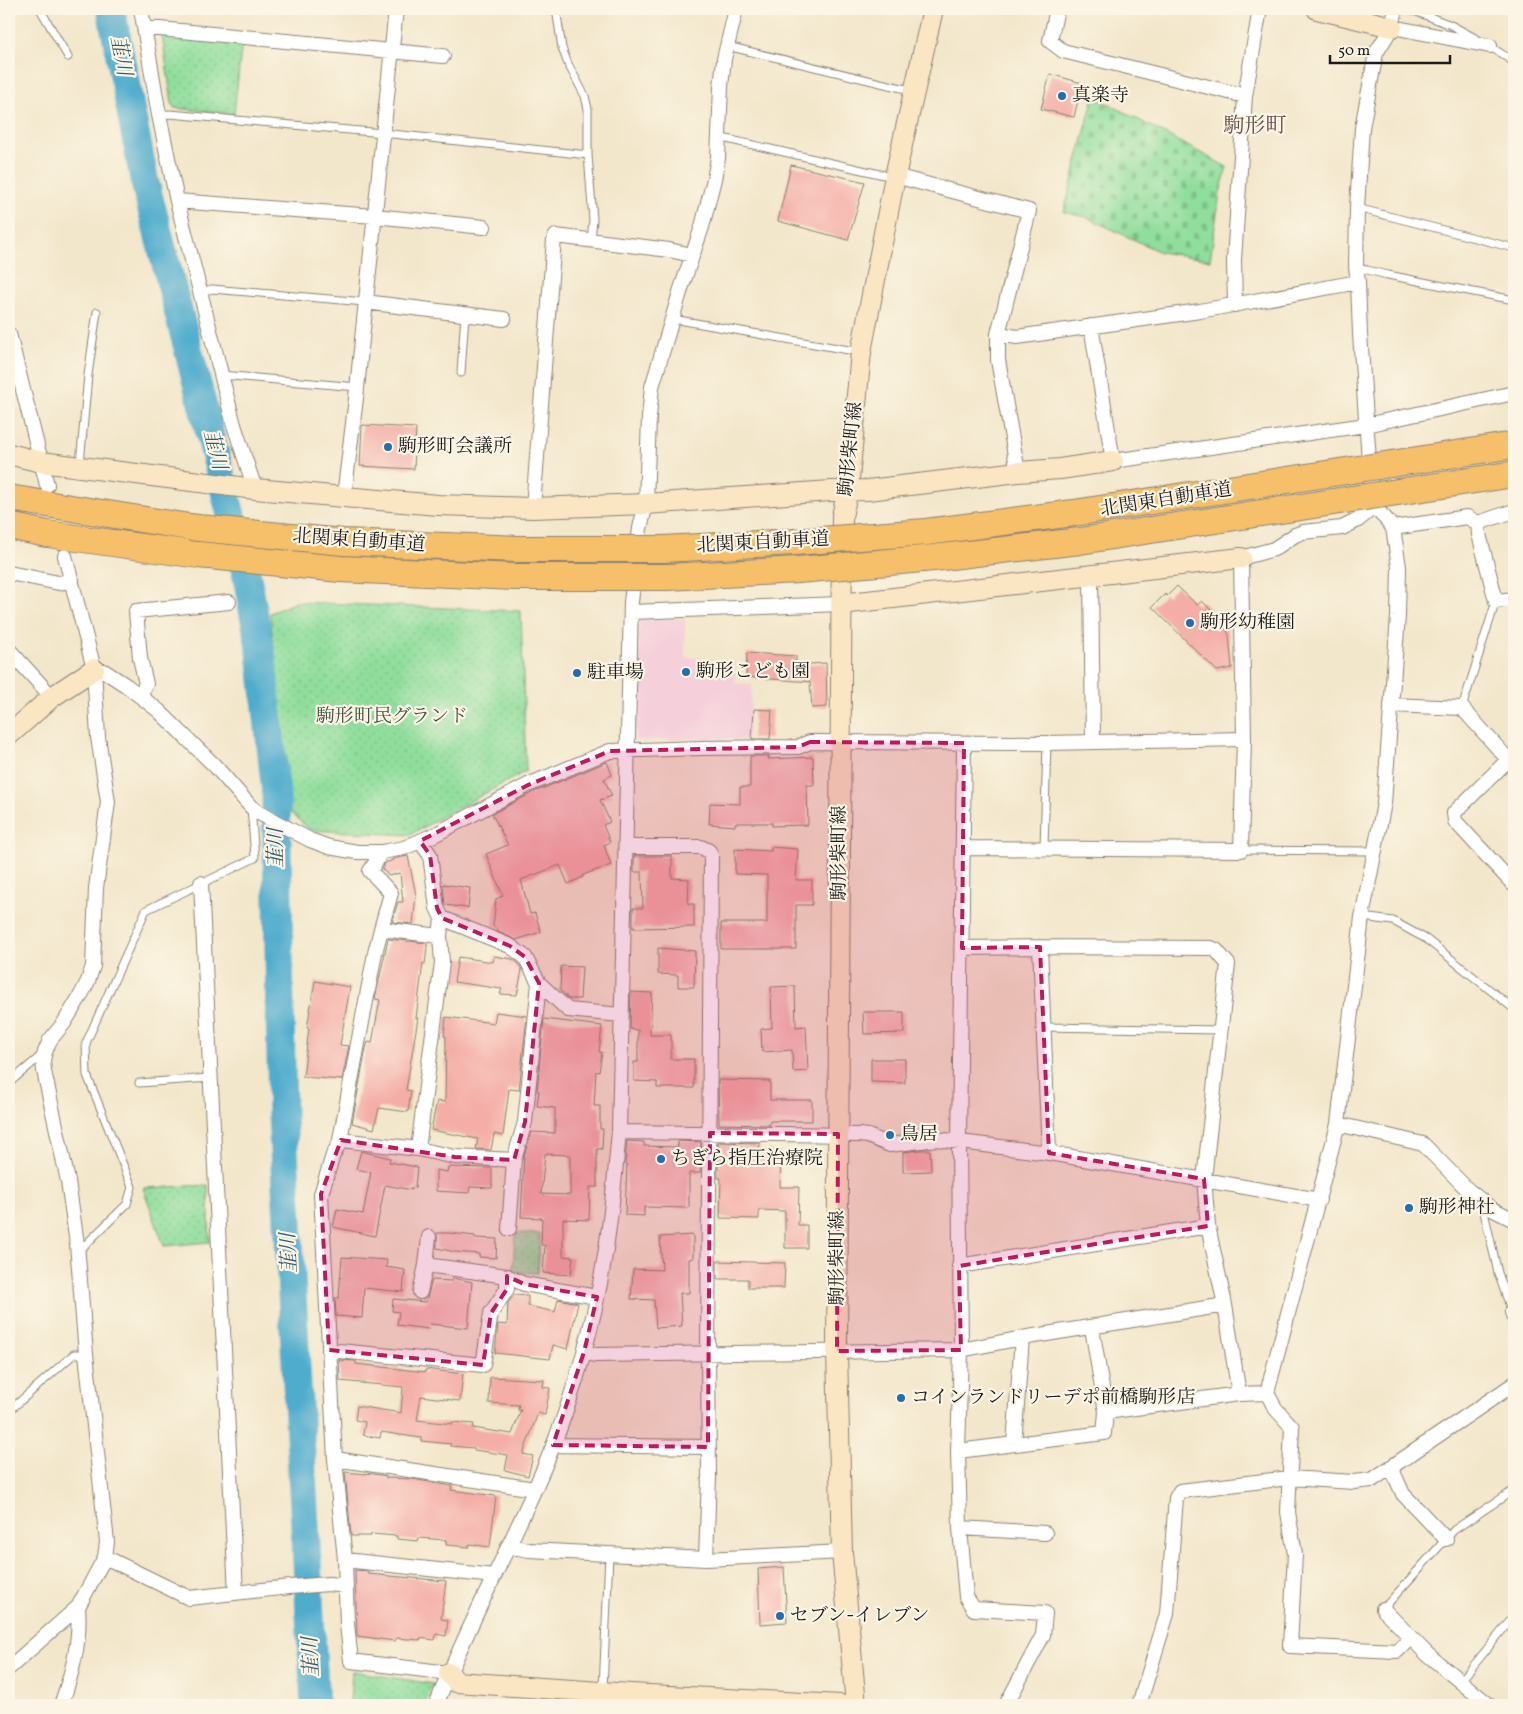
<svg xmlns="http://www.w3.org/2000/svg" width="1523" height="1714" font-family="Vollkorn,'Noto Serif JP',serif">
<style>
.built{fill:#f5cfda}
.cemetery{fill:url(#cemetery-stones);stroke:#567d5c}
.park{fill:url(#park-dots);stroke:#567d5c}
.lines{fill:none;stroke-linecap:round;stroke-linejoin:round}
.river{stroke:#4faccd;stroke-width:29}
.building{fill:#f4aea7;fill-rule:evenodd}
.lane-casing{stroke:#888274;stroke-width:9}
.street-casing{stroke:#888274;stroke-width:16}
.secondary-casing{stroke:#888274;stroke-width:22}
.highway-casing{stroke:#888274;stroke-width:28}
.lane{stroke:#fff;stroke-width:7}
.street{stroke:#fff;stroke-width:14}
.secondary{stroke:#fbe6c4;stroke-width:20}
.highway{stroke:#f6c06b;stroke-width:26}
.highway-bridge-casing{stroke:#888274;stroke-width:28;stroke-linecap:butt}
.highway-bridge{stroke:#f6c06b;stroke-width:26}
.marked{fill:#c2185b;fill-opacity:0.2;stroke:#c2185b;stroke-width:4;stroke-dasharray:10 6;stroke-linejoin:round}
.poi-dot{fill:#1f6fb2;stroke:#fcf5e5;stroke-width:2}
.labels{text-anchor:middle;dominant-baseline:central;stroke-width:4.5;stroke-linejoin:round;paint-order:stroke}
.poi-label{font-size:19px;fill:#1c1c1c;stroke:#fcf5e5;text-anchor:start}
.street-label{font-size:19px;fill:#1c1c1c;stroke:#fcf5e5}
.park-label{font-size:19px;fill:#3f5642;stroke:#fcf5e5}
.water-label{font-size:20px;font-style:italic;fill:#335d6c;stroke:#fcf5e5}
.quarter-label{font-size:21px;fill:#684f4d;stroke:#fcf5e5}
</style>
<defs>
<pattern id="cemetery-stones" width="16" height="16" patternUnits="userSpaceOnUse" patternTransform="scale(1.25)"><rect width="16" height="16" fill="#90de9c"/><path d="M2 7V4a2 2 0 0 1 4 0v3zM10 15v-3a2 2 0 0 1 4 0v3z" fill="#7cbe86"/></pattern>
<pattern id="park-dots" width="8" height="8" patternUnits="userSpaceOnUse" patternTransform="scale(1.25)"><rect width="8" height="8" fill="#90de9c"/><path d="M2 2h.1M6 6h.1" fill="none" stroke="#7cbe86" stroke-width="1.8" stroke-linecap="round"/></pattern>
</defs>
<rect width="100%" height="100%" fill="#fcf5e5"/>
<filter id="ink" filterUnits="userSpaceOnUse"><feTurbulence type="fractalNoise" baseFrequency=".02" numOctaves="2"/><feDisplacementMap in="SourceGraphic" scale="10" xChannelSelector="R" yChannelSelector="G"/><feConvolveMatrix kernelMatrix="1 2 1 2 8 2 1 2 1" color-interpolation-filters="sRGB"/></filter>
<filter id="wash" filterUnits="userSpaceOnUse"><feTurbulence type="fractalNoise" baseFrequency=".0096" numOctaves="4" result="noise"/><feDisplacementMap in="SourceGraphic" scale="20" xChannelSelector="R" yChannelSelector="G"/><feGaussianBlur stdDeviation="1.12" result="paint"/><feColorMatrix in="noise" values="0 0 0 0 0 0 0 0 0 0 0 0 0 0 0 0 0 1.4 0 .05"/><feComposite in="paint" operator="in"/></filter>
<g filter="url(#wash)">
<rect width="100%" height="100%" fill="#f3e7cb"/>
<path class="built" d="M640,618L685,619V657L735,662V683L752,684L748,739L635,740Z"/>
<path class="cemetery" d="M1094,96L1227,167L1220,193L1210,260L1160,252L1086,217L1064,212Z"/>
<path class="park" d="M162,35L242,41L234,114L174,108L172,103Z
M296,602L521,611L526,771L409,835L310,830L290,812L270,613Z
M208,1185L210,1242L164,1246L143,1188Z
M515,1233L540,1234L538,1273L513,1272Z
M352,1671L433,1684L424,1705H351L350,1703Z"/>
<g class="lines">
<path class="river" d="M111,9L144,179L247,577L261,652L276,794L282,1115L315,1705"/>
</g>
<g id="blocks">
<path class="building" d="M1050,74L1082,83L1074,117L1041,109Z
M791,165L865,182L848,240L778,221Z
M362,425L416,428L414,469L360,466Z
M1177,586L1197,605L1202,601L1224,623L1229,635L1232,668L1217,671L1152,607L1165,594L1167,596Z
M747,653L796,656V665L826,663L827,707L812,708L810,682L746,677Z
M754,709L772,710L770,739H752Z
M750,756H769L768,759L813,757L814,785H807L808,825L772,826V823H735V826L709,824L710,803L740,804V787H750Z
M607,762L612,775L604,779L612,796L600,800L610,822L603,825L610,842L604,845L611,865L583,875V877L568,884L560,865L521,880L530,914L535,913L541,932L516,940L498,932V930L493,926L496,899L503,896L486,854L508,845L492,814L532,793Z
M771,847L798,849L796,880H812V905H796V949H721V923H767V875L735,874V849L771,851Z
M408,856L416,895L413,924L392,922L398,902H403L400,873L389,876L382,869L385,863L393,860L392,859Z
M634,856H672V878L689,879L688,904H694V927L633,928V908H643L642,872H634Z
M443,884L470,888L468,908L445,905Z
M388,939L427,943V948L425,964L423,963L416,1018H418L406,1090L411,1091L408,1112L379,1108L374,1129L352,1123L366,1048L368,1042L372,1043L380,1000L375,999Z
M658,948L695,951L694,987H678V975L658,974Z
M494,956L512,959L518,963L522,970L517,995L500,994L502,989L454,982L458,957L493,962Z
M561,966L582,967L580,999H569L560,990Z
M315,981L350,987L340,1045L349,1046L342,1080L303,1077L309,1028H307Z
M795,986L796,1027L806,1026L808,1071L793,1072L792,1050L762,1052L761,1029L772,1028L771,987Z
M631,992L652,993L650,1035H671V1059H694V1088H657V1082L634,1081V1062H638V1030L630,1029Z
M496,1012L527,1016L519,1090L509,1089L503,1136L494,1134L491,1150L476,1149L478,1139L431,1130L437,1101L445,1102L446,1036H444L446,1017L494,1023Z
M863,1012H904V1033L864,1034Z
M544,1019L602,1026L599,1052H602L599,1072L596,1071L594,1106H600V1129H603L602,1149H597V1187H590L589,1220L563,1219V1256L573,1257L571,1275L543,1273L545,1245H541L542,1218L521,1217L524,1156L531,1132L555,1133V1108L537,1106L539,1091H537ZM545,1154L570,1155V1195L541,1194Z
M871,1059H905V1083L871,1082Z
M718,1080L770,1081V1100H812V1121H770V1125L719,1124Z
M627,1141L644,1142V1146L678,1147V1141L701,1142L700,1173H689V1208L644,1207V1216L625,1215L627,1165H625Z
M718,1142L760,1143L759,1151H781L780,1187H799L798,1225H807V1248H785V1211L759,1210V1219L720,1218L721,1178H718Z
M920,1150H930L931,1171L903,1172V1152Z
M361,1151L390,1158L389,1162L417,1167L415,1188L412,1187V1190L385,1185L375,1236L333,1227L337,1209L363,1214L371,1172L356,1169Z
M448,1167L492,1168V1188L470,1187L469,1193L436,1191V1170L447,1172Z
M437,1233H450L475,1236V1238L497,1239L496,1258L479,1257V1254L455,1252L437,1248Z
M693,1235V1258L689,1259V1293H680L682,1326L656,1328L654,1300L631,1299L633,1269L662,1270L660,1237Z
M342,1257L387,1260L386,1267L405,1270L403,1292L364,1288L362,1318L336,1316L335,1298H339Z
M717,1261L785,1263L784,1288H748V1279H717Z
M452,1278L472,1282L468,1328L430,1324L429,1329L397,1325L399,1312L392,1311L393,1299L426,1302L432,1280L452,1281Z
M514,1295L528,1296V1306L555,1312L558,1299L578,1303L568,1349L553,1345L550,1359L495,1353L498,1324L507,1325L508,1303Z
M339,1360L356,1361V1364L425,1372L426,1369L463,1374L460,1401L421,1396L417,1420L452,1424V1422L474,1424L473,1428L512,1434L521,1410H518L519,1405L489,1403L490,1377L544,1380L543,1387L550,1388L545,1415L538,1413L523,1454L533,1456L528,1476L505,1470L508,1455L474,1450V1448L450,1446L451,1444L421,1441V1438L381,1432L380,1438L363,1435L365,1422L355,1420L357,1406L401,1413L403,1387L340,1381Z
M345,1472L367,1474V1473L386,1476V1478L412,1479L452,1486L451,1490L496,1496L490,1547L469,1544V1547L446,1545V1540L419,1538L418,1541L397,1539V1536L371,1534V1536H351Z
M784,1567L787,1622L760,1624L758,1569Z
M355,1570L368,1571V1574L446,1581L441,1619L448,1620L446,1636L436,1634L435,1640L420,1638V1640L396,1638L395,1641L357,1636Z"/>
</g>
</g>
<g filter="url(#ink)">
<use href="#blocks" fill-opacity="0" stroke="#888274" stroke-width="1"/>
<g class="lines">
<g class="lane-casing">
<path id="lane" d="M40,9L68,57
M556,9L562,48L568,64L585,96L588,109V155L593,220L591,241
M1409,9L1451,25L1477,39
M1488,45L1514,62
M727,46L914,91
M159,115L170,114L383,133L588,155
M718,137L884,175L894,176
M1357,208L1514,248
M1356,267L1383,274L1514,300
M201,292L212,289L365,302
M673,319L860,352
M461,373L465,314
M221,375L357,387
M80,464L88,375L97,312
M1462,708L1496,601
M1044,848L1047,743
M1241,850L1375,851
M1362,917L1393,921L1426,939L1514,1009
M1043,1027L1220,1030
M9,1083L43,1054
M139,1083L210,1078
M1482,1203L1498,1273L1512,1312
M78,1252L127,1204L132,1187L87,1075L86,1043L146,910L255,858L251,807
M9,1411L74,1354H86
M1383,1609L1454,1530L1514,1490
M1460,1682L1514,1616
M603,1689L609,1555"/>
</g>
<g class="street-casing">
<path id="street" d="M141,9L159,115L177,201L234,425L255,489
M1057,9L1050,41L1063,51L1245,96
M1396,9L1392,27L1376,53L1362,128L1357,208L1356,267L1358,282L1360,334L1372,502L1374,507L1385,518L1393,528L1399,567L1398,616L1384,803L1362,917L1338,1124L1267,1393L1275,1408L1292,1427L1288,1512L1295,1554L1290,1646L1397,1651L1410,1638
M1392,27L1490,46
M145,29H160L443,56
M895,176L1029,211L998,334V360L1018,472
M177,201L374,216L484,227
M365,302L504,319
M1235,305L1234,260L1245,96L1260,9
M1091,326L1113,461L1366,425L1514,393
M9,334L47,485
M998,334L1017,337L1200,311L1358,282
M344,497L356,398L396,9
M533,508L554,239L556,236L669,250L692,255
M1478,523L1514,511
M1393,528L1467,517L1478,523L1479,534L1496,601L1514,599
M9,573L59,583L72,580
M1091,576L1093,742
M631,612L841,604
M9,650L52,697
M94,669L104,671L127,686L159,711L215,766L251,807L259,813L310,840L329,847L357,852H382L404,848L436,834L528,785L610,751L702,748L798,747L810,742L1047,743L1244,739
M140,696L146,684L140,658L136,611L229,602
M1391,705L1462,708L1514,766
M964,743L959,1142L961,1350L958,1451L1104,1433L1106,1412L1092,1328
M1508,760L1454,813L1455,821L1514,885
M420,841L430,855L437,908L442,918L510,946L525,957L539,983
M626,847H701L709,851L711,855L708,1353L709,1477L706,1559
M963,848L1241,850L1244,739L1241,558L1274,549L1295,535L1303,532L1342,528L1358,520L1374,507
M201,883L236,1593
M381,929L391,893L370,871L382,852
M1040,947L1049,1153
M962,948L1040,947L1211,948L1216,950L1228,964L1204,1179L1208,1226L1225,1305L1239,1394
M1338,1124L1423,1144L1468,1190L1492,1209L1514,1220
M619,1132L859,1135L868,1136L890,1145L936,1139L1049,1153L1319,1200
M339,1145L375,953L381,929L440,936
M418,1149L442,962L440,936L442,918
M509,1229L514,1160L525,1122L539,983L568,1010L621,1015
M426,1265L507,1276L524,1284L597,1297
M959,1266L1208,1226
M420,1292L426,1265L429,1237
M1512,1312L1514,1318
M329,1350L483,1365L491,1313L507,1289V1276
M584,1352L595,1355L961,1350L1022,1338L1225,1305
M1106,1412L1239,1394L1267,1393
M1014,1444L1022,1338
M553,1445L708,1447
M958,1451L960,1528L966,1597L974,1609L1045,1613L1043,1635L1006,1705
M335,1459L535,1489
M1391,1467L1403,1494L1446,1539
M960,1528L1045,1533
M508,1546L529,1550L706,1559L842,1552
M105,1557L189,1598L290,1587L329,1584L346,1586
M345,1560L494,1576
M1383,1609L1427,1654L1489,1705
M9,1668L78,1607L105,1557L107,1542L86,1354L77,1244L68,1181L44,1071L43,1060L45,1052L50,1040L64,1023L81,995L88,981L93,966L96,888L108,802L98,737L94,669L65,556
M449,1673L351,1661L347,1624L345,1560L335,1459L321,1194L333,1155L341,1140L418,1149L455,1157L514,1160
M61,1705C72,1674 81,1641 78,1607
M436,1705C471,1617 518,1534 553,1446C581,1374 601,1296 610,1219C614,1190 616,1161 619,1132L631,602L640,528L646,504L649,417L652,387L681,289L702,227L714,179L718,158L721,87L724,59L736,9
M1139,1705L1167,1614L1176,1498L1180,1491L1289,1478L1354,1482L1372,1480L1514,1384"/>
</g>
<g class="secondary-casing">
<path id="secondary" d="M1317,9L1392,27
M9,454L41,462L255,489L344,497L438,505L533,508L646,504L831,491L868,490L1018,472L1060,469L1113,461
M841,604L1241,558
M9,735L52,697L94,669
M449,1673L456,1682L631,1694L841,1705
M856,1705L842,1552L837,1351L842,516L848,490L861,352L895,176L933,9"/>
</g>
<g class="highway-casing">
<path id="highway" d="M9,498L189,527
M9,526L47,534L199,555"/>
</g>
<use href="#lane" class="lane"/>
<use href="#street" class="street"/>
<use href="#secondary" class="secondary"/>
<use href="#highway" class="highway"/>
<g class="highway-bridge-casing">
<path id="highway-bridge" d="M189,527L343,542L519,549H663L794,542L926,532L1074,513L1514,445
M199,555L340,569L515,577H667L798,570L934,558L1080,541L1514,474"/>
</g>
<use href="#highway-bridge" class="highway-bridge"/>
</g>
</g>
<path class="marked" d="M810,742L964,743L962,948L1040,947L1049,1153L1204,1179L1208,1226L959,1266L961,1350L837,1351L838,1134L710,1133L708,1447L553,1445L584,1352L597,1297L524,1284L507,1276V1289L491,1313L483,1365L329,1350L321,1194L341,1140L455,1157L514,1160L525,1122L539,983L525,957L510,946L442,918L437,908L430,855L420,841L528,785L610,751L798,747Z"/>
<g class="poi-dot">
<circle cx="1062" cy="96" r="5"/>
<circle cx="388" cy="447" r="5"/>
<circle cx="1190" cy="623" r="5"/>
<circle cx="686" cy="672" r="5"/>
<circle cx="577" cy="673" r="5"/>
<circle cx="890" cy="1135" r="5"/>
<circle cx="661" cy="1159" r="5"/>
<circle cx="1409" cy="1208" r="5"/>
<circle cx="901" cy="1398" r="5"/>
<circle cx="780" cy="1616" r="5"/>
</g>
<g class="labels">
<g class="poi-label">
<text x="1072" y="96">真楽寺</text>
<text x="398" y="447">駒形町会議所</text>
<text x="1200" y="623">駒形幼稚園</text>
<text x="696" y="672">駒形こども園</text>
<text x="587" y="673">駐車場</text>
<text x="900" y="1135">鳥居</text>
<text x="671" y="1159">ちぎら指圧治療院</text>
<text x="1419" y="1208">駒形神社</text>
<text x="911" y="1398">コインランドリーデポ前橋駒形店</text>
<text x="790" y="1616">セブン-イレブン</text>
</g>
<g class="street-label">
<text transform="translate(851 449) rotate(-84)">駒形柴町線</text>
<text transform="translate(1166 500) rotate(-9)">北関東自動車道</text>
<text transform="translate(359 541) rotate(4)">北関東自動車道</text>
<text transform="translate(763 543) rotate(-3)">北関東自動車道</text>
<text transform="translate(840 853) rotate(-90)">駒形柴町線</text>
<text transform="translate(838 1258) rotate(-90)">駒形柴町線</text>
</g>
<g class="park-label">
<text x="392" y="717">駒形町民グランド</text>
</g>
<g class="water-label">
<text transform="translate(120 56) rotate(79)">韮川</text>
<text transform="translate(214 450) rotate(76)">韮川</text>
<text transform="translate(277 848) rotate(-91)">韮川</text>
<text transform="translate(290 1253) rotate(-93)">韮川</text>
<text transform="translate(312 1657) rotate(-93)">韮川</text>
</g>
<g class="quarter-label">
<text x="1255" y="126">駒形町</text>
</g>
</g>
<rect width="1523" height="1714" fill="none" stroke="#fcf5e5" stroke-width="30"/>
<path d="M1330 55v8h120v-8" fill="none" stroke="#1c1c1c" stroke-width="2.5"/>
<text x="1338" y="55" font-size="15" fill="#1c1c1c" stroke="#fcf5e5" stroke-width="4" paint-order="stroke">50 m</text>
</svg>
